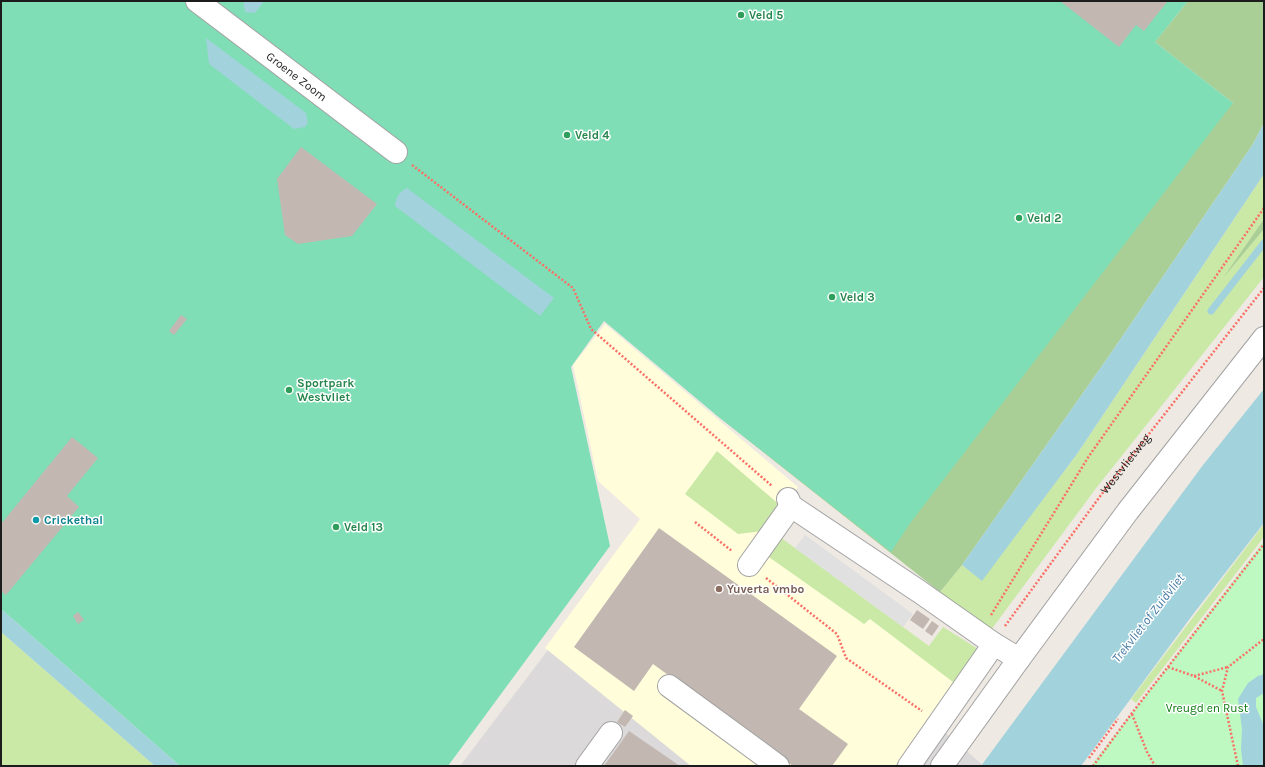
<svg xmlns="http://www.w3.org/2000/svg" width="1265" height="767" font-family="Karla,sans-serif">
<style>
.residential{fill:#dbd9d9}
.education{fill:#fffdda}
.grass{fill:#cae9a7}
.forest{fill:#a9ce96}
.park{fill:#bdf9c0}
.pitch{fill:#7fdeb5}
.parking{fill:#e0e0e0}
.water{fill:#a2d2dc}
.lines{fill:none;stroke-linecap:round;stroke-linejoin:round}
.stream{stroke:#a2d2dc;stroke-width:7}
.building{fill:#c2b8b1}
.minor-casing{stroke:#a3a3a3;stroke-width:24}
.path{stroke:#fa6f66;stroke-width:2.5;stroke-dasharray:2 2;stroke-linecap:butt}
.minor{stroke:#fff;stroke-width:22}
.leisure-dot{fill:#2e9e5b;stroke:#fff;stroke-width:1.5}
.culture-dot{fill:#0f9aa8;stroke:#fff;stroke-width:1.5}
.education-dot{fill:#8d6e63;stroke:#fff;stroke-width:1.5}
.labels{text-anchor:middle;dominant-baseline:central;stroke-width:3;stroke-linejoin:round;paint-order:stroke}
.leisure-label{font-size:12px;font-weight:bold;fill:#27864d;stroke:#fff;text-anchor:start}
.street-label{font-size:12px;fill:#1c1c1c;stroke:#fff}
.culture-label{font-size:12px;font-weight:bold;fill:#0d838f;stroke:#fff;text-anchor:start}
.education-label{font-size:12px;font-weight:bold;fill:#785e54;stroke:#fff;text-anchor:start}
.park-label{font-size:12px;fill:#0a7a0f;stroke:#fff}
.water-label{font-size:13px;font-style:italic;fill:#467aa4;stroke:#fff}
</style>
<rect width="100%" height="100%" fill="#eee9e2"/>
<path class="residential" d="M667,493L984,766H460Z"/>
<path class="education" d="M605,324L798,487L768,530L963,671L895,766H691L545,648L640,519L598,481L573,365Z"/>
<path class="grass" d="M1264,174V219L1227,273L1264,229V277L1097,487L991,630L940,592L962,565L982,580L1077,454Z
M717,451L781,506L763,531L738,534L685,494Z
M1264,524V537L1136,703L1131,699Z
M780,537L929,646L943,627L978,649L953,682L870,619L864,624L766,555Z
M1,632L155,766H1Z"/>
<path class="forest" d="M1188,1H1264V123L1253,144L1109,356L962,565L940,592L715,414L1233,103L1155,42Z
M1264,219V229L1223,278Z"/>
<path class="park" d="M1264,541V766H1091Z"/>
<path class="pitch" d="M1,1H1188L1155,42L1233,103L911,522L891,552L715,414L604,321L571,367L610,546L448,766H180L1,609Z"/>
<path class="parking" d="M805,535L913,614L903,627L795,548Z"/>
<path class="water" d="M243,1H264L255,13L245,12Z
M206,38L306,113L308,123L305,127L294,129L209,64Z
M1264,123V174L1077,454L982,581L962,565L1109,356L1253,144Z
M407,188L554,298L540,316L395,206C396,197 399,192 407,188Z
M1264,389V523L1194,613L1081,766H981L1203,465Z
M1,609L180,766H155L1,632Z
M1264,674V693L1256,698V707L1264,726V766H1243L1241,749L1242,729L1238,699L1248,683L1258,676Z"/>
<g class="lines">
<path class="stream" d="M1211,311L1264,243"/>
</g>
<path class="building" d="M1060,1H1165L1167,2L1144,31L1136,25L1119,47Z
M301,147L377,204L352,236L298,244L285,235L277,179Z
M181,315L187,319L174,335L169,331Z
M72,437L98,458L67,496L79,507L6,595L1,591V524Z
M659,528L837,656L799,709L848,744L832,766H793L653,664L634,691L574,647Z
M917,610L930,619L923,629L910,620Z
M78,612L84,620L78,624L73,616Z
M932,621L939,626L932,636L925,631Z
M625,710L633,716L625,727L617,722Z
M629,731L680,766H604Z"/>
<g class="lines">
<g class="minor-casing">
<g id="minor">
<path id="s2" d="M197,1L396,152"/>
<path d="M788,499L791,506L920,592L994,644L1019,659"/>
<path d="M749,565L791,506"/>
<path d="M669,686L778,766"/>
<path d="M587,766L611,733"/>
<path d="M909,766L994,644"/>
<path d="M942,766L1019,659L1128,511L1264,338"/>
</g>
</g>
<g class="path">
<path d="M412,165L573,288L591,329L772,486"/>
<path d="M695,522L732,551"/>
<path d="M766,578L837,634L846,658L922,711"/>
<path d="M991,615L1089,456L1264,208"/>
<path id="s1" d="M1005,626L1104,491L1264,288"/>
<path d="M1168,667L1194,676L1222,691"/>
<path d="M1194,676L1228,667"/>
<path d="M1132,714L1147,752L1155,766"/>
<path d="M1089,758L1118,719"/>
<path d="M1093,766L1132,713L1264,544"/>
<path d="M1238,766L1222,691L1228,667L1264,639"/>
</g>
<use href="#minor" class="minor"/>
</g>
<g class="leisure-dot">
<circle cx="741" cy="15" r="4"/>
<circle cx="567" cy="135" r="4"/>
<circle cx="1019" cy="218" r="4"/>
<circle cx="832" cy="297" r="4"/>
<circle cx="289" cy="390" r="4"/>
<circle cx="336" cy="527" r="4"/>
</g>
<circle class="culture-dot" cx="36" cy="520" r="4"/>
<circle class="education-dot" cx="719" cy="589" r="4"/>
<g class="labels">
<g class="leisure-label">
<text x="749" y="15">Veld 5</text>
<text x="575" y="135">Veld 4</text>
<text x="1027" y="218">Veld 2</text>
<text x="840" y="297">Veld 3</text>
<text x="297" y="383">Sportpark<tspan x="297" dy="14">Westvliet</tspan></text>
<text x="344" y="527">Veld 13</text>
</g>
<g class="street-label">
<text stroke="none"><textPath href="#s2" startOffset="125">Groene Zoom</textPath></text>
<text stroke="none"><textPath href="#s1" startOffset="202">Westvlietweg</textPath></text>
</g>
<g class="culture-label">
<text x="44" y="520">Crickethal</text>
</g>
<g class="education-label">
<text x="727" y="589">Yuverta vmbo</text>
</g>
<g class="park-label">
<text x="1207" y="708">Vreugd en Rust</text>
</g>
<g class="water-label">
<text transform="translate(1148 618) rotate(-52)">Trekvliet of Zuidvliet</text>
</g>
</g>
<rect width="1265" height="767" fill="none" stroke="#1c1c1c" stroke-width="4"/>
</svg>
